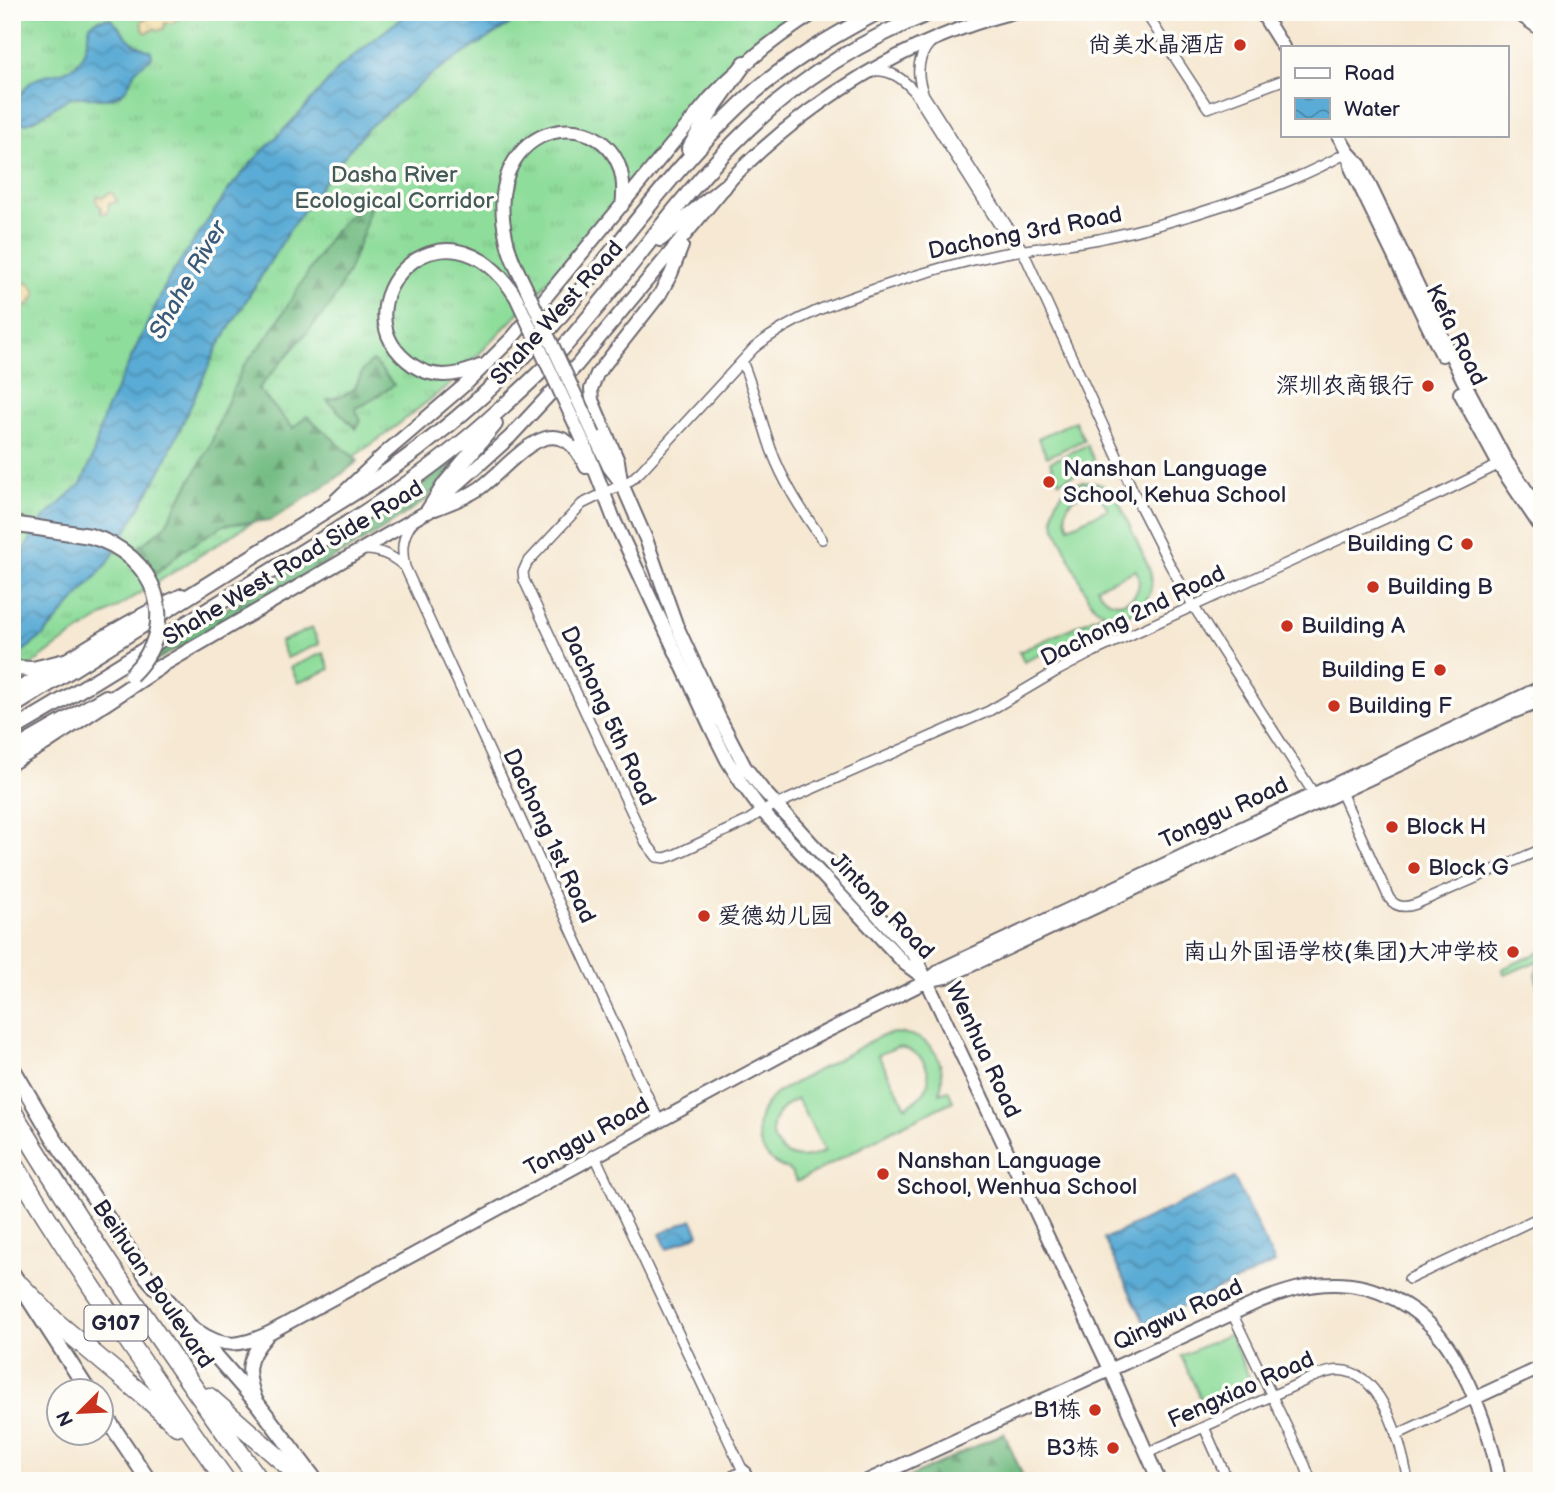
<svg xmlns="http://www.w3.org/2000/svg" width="1554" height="1493" font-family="'Balsamiq Sans','LXGW WenKai TC',sans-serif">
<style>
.grass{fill:url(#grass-tufts);stroke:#58806b;stroke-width:2}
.forest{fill:url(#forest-firs);stroke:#4a6f5f;stroke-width:2}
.sand{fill:url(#sand-dots);stroke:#887e6c;stroke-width:2}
.pitch{fill:#8fdd9b;stroke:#58806b;stroke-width:2;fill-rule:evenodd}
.water{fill:url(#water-waves);stroke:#3e6688;stroke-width:2}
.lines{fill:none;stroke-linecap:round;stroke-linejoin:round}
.street-casing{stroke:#6c6770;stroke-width:12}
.secondary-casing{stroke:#6c6770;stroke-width:16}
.primary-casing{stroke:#6c6770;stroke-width:18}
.highway-casing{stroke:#6c6770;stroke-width:21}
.street{stroke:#fff;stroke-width:9}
.secondary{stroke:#fff;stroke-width:12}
.primary{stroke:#fff;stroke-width:14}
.highway{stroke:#fff;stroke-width:18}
.secondary-bridge-casing{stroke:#6c6770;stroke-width:16;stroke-linecap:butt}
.primary-bridge-casing{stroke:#6c6770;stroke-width:18;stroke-linecap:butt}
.secondary-bridge{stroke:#fff;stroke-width:12}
.primary-bridge{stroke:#fff;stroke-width:14}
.poi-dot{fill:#c8321e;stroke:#fdfcf7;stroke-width:2.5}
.labels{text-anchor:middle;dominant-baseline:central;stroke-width:7;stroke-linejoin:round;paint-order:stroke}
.shield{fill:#fdfcf7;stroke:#646373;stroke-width:2}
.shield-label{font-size:21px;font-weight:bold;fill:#22223b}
.poi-label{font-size:23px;fill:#22223b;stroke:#fdfcf7;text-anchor:start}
.park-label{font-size:23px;fill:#435a58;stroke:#fdfcf7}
.street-label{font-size:23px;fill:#22223b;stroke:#fdfcf7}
.water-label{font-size:24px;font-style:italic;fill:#385979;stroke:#fdfcf7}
</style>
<defs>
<pattern id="grass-tufts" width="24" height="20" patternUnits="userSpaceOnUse" patternTransform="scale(1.75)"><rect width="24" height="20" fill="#8fdd9b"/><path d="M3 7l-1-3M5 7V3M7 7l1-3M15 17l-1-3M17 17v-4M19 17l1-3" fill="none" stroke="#7bbd86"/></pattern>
<pattern id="forest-firs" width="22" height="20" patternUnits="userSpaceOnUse" patternTransform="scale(1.75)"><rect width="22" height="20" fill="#73bc83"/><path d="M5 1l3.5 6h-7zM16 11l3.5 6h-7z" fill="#5e986c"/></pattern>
<pattern id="sand-dots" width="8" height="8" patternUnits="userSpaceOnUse" patternTransform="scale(1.75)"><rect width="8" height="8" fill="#eeda9e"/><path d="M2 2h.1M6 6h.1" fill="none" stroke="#ccbb89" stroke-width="1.8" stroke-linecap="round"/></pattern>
<pattern id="water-waves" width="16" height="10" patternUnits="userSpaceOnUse" patternTransform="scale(1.75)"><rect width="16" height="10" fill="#5aabd5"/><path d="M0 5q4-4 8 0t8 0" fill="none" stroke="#4a8bae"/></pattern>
</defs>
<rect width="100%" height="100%" fill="#fdfcf7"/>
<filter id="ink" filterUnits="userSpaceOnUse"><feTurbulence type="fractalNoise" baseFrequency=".0143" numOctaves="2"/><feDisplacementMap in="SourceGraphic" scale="14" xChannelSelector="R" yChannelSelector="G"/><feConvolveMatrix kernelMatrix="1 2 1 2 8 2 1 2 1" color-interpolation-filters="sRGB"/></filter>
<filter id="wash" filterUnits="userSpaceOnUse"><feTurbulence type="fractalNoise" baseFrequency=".00686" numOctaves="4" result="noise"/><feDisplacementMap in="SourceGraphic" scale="28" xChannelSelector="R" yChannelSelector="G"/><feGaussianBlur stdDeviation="1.57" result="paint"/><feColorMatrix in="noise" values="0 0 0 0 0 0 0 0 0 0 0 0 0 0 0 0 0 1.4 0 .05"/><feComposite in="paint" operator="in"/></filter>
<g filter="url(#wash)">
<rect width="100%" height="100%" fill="#f6e8d2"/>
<path class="grass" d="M12,12H799L760,34L705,88L649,164L536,295L450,384L382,437L319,480L61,643L12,679Z"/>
<path class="forest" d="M370,194L372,200L363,233L348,272L330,306L258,389L293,428L307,416L358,461L334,480L271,520L224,525L182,551L157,573L135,550L165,526L210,446L220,419L243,367L271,332L332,234Z
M372,361L379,367L394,385L365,404L355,408L361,421L356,429L327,400L345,395L355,388L363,370Z
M456,460H457L433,492L424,501L380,531L204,634L149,664L157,651L349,534L395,504Z
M1004,1433L1025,1481H901Z"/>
<path class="sand" d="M164,12H179L180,18L172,23H165L164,29L157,30L155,28L147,33L144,31L141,22L142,20Z
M109,193H112L117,200L115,203H109L108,213H101V207L97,203L96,199L98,196L104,197Z
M26,282C33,285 36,290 36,297L27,306L23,305V311L17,315L12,312V297L16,295L20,296L18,288L21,284Z"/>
<path class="pitch" d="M1075,421L1084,440L1047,457L1038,438Z
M1087,445L1096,465L1059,482L1050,462Z
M1082,482C1098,481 1109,486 1118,500L1150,570C1155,589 1148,604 1131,613L1024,662L1019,652L1104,613L1096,608L1088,598L1055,527C1050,505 1060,487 1082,482ZM1085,493C1096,493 1103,498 1108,509L1069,527C1061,511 1068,498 1085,493ZM1136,570C1150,600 1109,617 1097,587Z
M312,628L319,644L287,658L280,642Z
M323,653L330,669L298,683L291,667Z
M1542,951V997C1535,984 1535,973 1539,960L1505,975L1502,969Z
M894,1033C930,1033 948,1059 940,1093L948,1090L953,1101L895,1129L797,1182C795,1179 794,1175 791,1172C786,1168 778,1167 772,1161C750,1141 756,1109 778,1092L878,1037ZM897,1047C919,1048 937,1071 924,1092C919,1099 913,1102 906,1107L878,1055ZM797,1099L825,1151C777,1177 750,1119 797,1099Z
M1230,1334L1252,1384L1204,1406L1181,1356Z"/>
<path class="water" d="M411,12H533L523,16L435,72L368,128L330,173L289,231L217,348L162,468L108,563L44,635L12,660V578L22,568L23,551L44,518L81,484L91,462L104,415L169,278L229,189L252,162L302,111L340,67L391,26Z
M109,18C118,24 122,32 130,40C135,45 144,49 151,51L152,57C147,62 139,66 135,71C129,80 130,90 117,96C102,104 84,93 69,98C58,102 17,143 12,112C11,103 16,100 21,94C24,90 27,85 31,82C47,71 67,76 79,61C87,51 87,37 90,25L98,20Z
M1234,1178L1275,1263L1145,1324L1104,1239Z
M692,1219L699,1234L667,1249L660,1234Z"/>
</g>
<g filter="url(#ink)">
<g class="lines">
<g class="street-casing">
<path id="street" d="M1145,12L1208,108L1283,80
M931,42C916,58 916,76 924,95L1023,251L1140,506L1170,565L1194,607L1314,794
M872,71C890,69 902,78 914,91L1008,239L1018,247
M1348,152C1310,174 1269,189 1227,204C1185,218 1142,230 1099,239C1066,245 1032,248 1000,254C961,262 924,272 887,285C841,300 792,317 754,348L641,471L631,480L582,504L527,563L523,572L524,580L646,843L657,857L665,858L674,855L747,821L762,811L989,711L1055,672L1095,651L1441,493L1502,463
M742,361C754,390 761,420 771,449C783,482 802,511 822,539
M412,523C402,537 401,550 405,567L659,1121
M363,550C379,549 393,556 405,567
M1341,792L1389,898C1396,908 1405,908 1416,904L1542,849
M595,1156L743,1471L722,1481
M1409,1279L1542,1216
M1232,1313L1305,1465L1311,1481
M1204,1427L1228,1481
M1396,1435L1475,1398
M1147,1453L1313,1377C1323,1373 1334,1369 1345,1371C1385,1378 1402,1447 1408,1481"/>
</g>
<g class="secondary-casing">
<path id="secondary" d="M1261,12L1283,47
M1338,135L1348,152L1360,165L1462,378L1506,461L1542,513
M1348,152L1352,170L1442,355
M526,288C518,271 509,255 506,237C477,105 638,97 622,206
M480,366C458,376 435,380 414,366C330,310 443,181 516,297
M1460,393L1499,465L1542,529
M594,435L609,467L622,484L635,514L646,539L676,624L719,717L745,767L762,789L915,956L1110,1369L1159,1481
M582,439C594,466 604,494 615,522L712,730L727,760L742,784L762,811L905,964L924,978
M621,481L618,461L592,400L591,389L597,374L660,294L671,274L682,246
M336,500L384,454L467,383L513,337L710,98C741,65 776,37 816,12
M435,509C450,503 466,498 480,488C514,463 555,400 586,467
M153,671L428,511L510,437L577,365L733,177C811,99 908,39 1014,12
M12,692C69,660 122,622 182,595
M12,750L106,696
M927,981L946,977L1505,715L1542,701
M198,1331C224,1349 241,1346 269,1333L809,1040L927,981L942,969L1542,687
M1475,1398L1542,1367
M256,1400C246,1372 245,1360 266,1337
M743,1471L747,1481
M867,1481L1260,1301C1283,1292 1307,1284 1333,1284C1376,1283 1419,1307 1444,1341C1454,1354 1461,1369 1468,1383C1482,1414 1494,1447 1499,1481"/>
</g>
<g class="primary-casing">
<path id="primary" d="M1518,12L1542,29
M1535,12L1542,17
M689,149L715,105L745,63
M660,239L724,187
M428,511L445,484L495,424
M12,668L33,669L65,661
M12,707L384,474C437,437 485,396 530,350C550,330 567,307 585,285C635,224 683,159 741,104C781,66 829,38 878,12
M12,730C91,685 167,635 245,587C332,533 421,482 497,412C516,395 535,378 553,359C621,285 675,199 748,129C801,78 864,39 932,12
M12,762L45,743L160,667
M12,1067L53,1137L147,1277L257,1403L316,1481
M12,1273L89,1392
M102,1411L149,1481"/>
</g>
<g class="highway-casing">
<path id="highway" d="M12,1111C88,1238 173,1360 260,1481
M12,1161C78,1271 152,1376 226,1481
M20,1285L56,1322L150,1401L177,1426
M209,1397L305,1481"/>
</g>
<use href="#street" class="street"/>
<use href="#secondary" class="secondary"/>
<use href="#primary" class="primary"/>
<use href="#highway" class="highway"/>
<g class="secondary-bridge-casing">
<path id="secondary-bridge" d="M526,288L594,435
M516,297L582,439"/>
</g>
<g class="primary-bridge-casing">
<path id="primary-bridge" d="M12,524L90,536C156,554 183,625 131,675"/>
</g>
<use href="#secondary-bridge" class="secondary-bridge"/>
<use href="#primary-bridge" class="primary-bridge"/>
</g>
</g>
<g class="poi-dot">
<circle cx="1240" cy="45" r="7"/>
<circle cx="1428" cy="386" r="7"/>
<circle cx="1049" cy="482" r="7"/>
<circle cx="1467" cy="544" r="7"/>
<circle cx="1373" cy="587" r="7"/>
<circle cx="1287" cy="626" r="7"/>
<circle cx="1440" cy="670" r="7"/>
<circle cx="1334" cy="706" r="7"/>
<circle cx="1392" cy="827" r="7"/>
<circle cx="1414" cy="868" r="7"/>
<circle cx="704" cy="916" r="7"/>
<circle cx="1513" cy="952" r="7"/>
<circle cx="883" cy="1174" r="7"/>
<circle cx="1095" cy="1410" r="7"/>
<circle cx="1113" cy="1448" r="7"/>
</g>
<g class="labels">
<rect class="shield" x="84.5" y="1305.5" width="63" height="35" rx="5"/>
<g class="shield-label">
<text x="116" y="1323">G107</text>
</g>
<g class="poi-label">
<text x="1226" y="45" text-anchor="end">尚美水晶酒店</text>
<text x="1414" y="386" text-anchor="end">深圳农商银行</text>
<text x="1063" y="469">Nanshan Language<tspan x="1063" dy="26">School, Kehua School</tspan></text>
<text x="1453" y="544" text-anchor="end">Building C</text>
<text x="1387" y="587">Building B</text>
<text x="1301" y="626">Building A</text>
<text x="1426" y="670" text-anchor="end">Building E</text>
<text x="1348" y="706">Building F</text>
<text x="1406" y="827">Block H</text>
<text x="1428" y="868">Block G</text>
<text x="718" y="916">爱德幼儿园</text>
<text x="1499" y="952" text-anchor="end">南山外国语学校(集团)大冲学校</text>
<text x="897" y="1161">Nanshan Language<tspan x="897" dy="26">School, Wenhua School</tspan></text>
<text x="1081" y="1410" text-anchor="end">B1栋</text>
<text x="1099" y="1448" text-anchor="end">B3栋</text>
</g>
<g class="park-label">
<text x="394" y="175">Dasha River<tspan x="394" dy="26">Ecological Corridor</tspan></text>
</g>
<g class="street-label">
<text transform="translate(1025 233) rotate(-11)">Dachong 3rd Road</text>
<text transform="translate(557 313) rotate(-48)">Shahe West Road</text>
<text transform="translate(1456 335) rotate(64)">Kefa Road</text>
<text transform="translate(293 563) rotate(-31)">Shahe West Road Side Road</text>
<text transform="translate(1133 616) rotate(-26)">Dachong 2nd Road</text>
<text transform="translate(608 716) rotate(65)">Dachong 5th Road</text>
<text transform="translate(1224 813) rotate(-25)">Tonggu Road</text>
<text transform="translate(549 836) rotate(65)">Dachong 1st Road</text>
<text transform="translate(882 906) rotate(46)">Jintong Road</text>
<text transform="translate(983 1050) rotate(65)">Wenhua Road</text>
<text transform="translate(587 1137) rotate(-29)">Tonggu Road</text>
<text transform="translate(153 1284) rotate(56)">Beihuan Boulevard</text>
<text transform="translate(1178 1315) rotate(-25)">Qingwu Road</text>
<text transform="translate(1241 1390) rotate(-24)">Fengxiao Road</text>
</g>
<g class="water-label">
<text transform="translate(188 280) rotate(-60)">Shahe River</text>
</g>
</g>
<rect width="1554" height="1493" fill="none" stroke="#fdfcf7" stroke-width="42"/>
<rect x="1281" y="46" width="228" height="91" fill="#fdfcf7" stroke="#a5a5ac" stroke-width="2"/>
<rect x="1295" y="68" width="35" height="10" fill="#ffffff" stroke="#a5a5ac" stroke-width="2"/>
<text x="1344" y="80" font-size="21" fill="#22223b">Road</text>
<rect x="1295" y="98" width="35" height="21" fill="url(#water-waves)" stroke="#a5a5ac" stroke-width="2"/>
<text x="1344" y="116" font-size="21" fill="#22223b">Water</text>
<g transform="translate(80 1412) rotate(246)"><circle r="33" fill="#fdfcf7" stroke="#a5a5ac" stroke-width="2"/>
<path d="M0-5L12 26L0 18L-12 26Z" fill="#c8321e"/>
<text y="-10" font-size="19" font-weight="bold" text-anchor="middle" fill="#22223b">N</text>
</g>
</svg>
